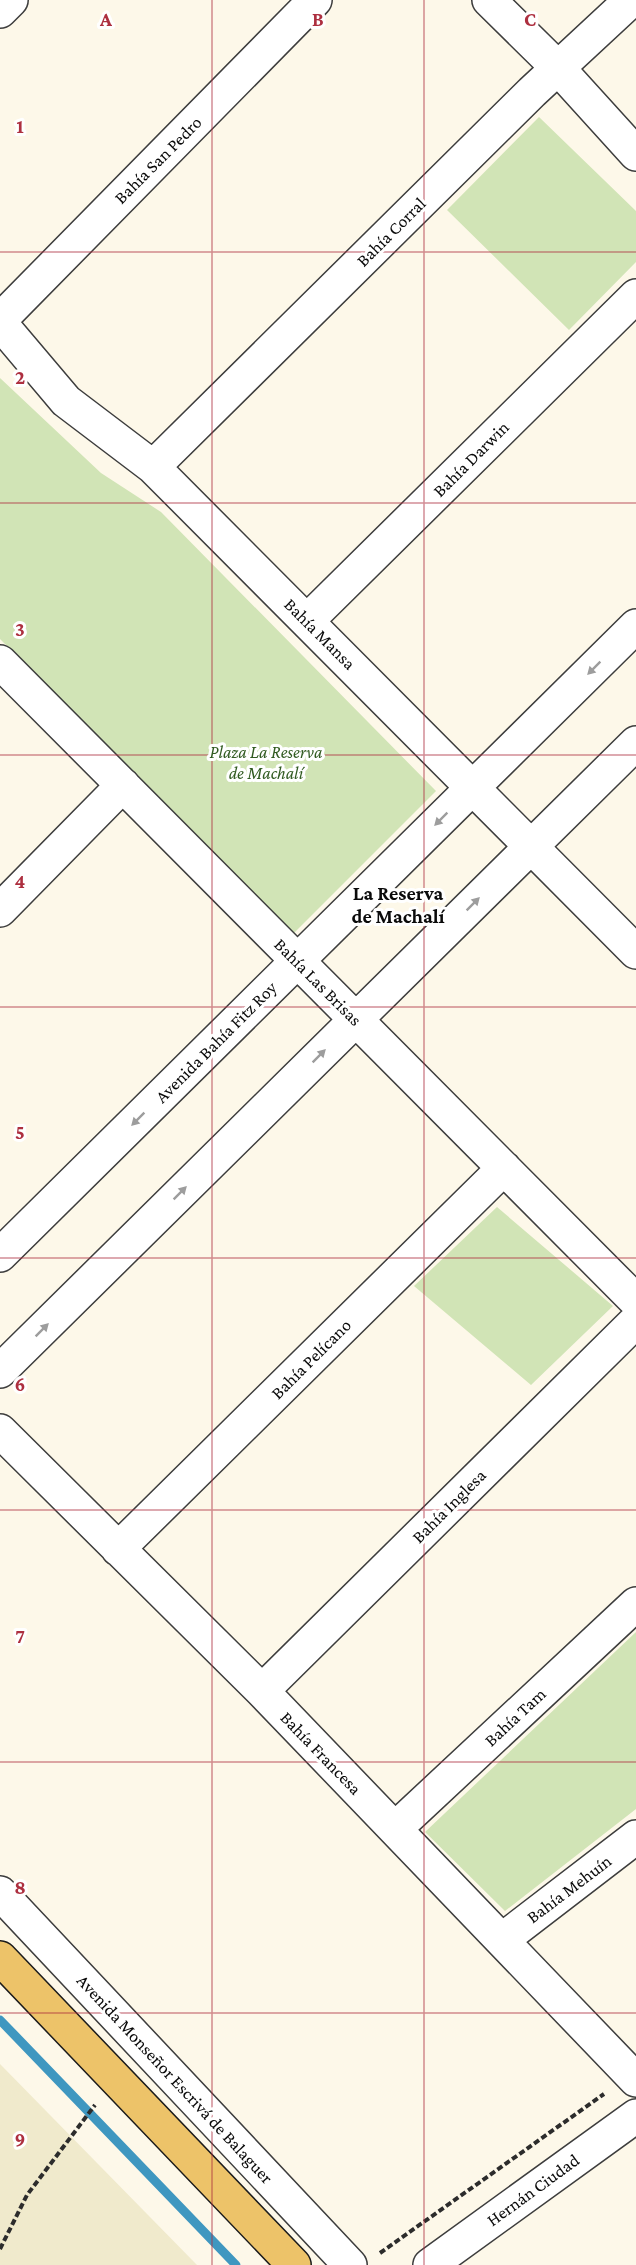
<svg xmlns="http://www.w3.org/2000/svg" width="636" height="2265" font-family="'Crimson Pro',serif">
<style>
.farmland{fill:#f0eacc}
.green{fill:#d1e4b6}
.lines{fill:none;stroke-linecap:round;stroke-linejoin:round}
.stream{stroke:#3f97c0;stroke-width:9}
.minor-casing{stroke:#3d3d3d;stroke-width:36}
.major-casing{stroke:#1b1b1b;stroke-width:36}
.path{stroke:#2c2c2c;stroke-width:4;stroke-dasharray:6 3;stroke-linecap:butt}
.minor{stroke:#fff;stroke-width:33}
.major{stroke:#edc369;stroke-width:33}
.oneway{fill:#9d9d9d}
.grid{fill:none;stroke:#ad2f3f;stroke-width:1.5;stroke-opacity:0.55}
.labels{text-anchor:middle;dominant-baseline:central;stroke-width:6;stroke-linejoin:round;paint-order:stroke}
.street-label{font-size:18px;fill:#0a0a0a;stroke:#fff}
.park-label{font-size:18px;font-style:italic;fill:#315b21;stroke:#fff}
.neighbourhood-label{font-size:20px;font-weight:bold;fill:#0a0a0a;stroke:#fff}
.grid-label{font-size:20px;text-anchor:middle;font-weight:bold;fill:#ad2f3f;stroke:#fff;stroke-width:6;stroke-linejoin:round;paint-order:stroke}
</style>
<rect width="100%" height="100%" fill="#fdf8e9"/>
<path class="farmland" d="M0,2064L197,2265H0Z"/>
<path class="green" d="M539,117L636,211V262L569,330L447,210Z
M0,378L101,473L161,512L436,791L294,933L0,639Z
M497,1207L613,1306L531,1385L414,1286Z
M636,1632V1809L505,1911L425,1832Z"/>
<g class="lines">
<path class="stream" d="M0,2020L236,2265"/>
<g class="minor-casing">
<path id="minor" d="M489,0L558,68L636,154
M0,11L11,0
M0,320L315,0
M0,323L66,401L153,467L636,952
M153,467L532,92L631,0
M307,621L636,296
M0,662L636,1301
M0,910L123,785
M0,1255L636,626
M0,1371L636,743
M0,1431L262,1691L636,2080
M118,1549L504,1168
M262,1691L636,1321
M395,1829L636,1604
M0,1893L350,2265
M502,1940L636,1837
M430,2265L636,2116"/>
</g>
<g class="major-casing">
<path id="major" d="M0,1958L294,2265"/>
</g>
<path class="path" d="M0,2249L27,2195L95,2105
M380,2253L604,2094"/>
<use href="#minor" class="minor"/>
<use href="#major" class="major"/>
</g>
<defs><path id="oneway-solid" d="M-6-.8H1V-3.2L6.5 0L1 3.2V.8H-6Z" transform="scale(1.5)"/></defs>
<g class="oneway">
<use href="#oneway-solid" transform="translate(594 668) rotate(135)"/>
<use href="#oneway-solid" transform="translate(441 819) rotate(135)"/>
<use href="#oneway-solid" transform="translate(473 904) rotate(-45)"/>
<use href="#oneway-solid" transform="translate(319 1056) rotate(-45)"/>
<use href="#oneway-solid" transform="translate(138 1119) rotate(135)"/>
<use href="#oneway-solid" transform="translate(180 1193) rotate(-45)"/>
<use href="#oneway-solid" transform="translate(42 1330) rotate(-45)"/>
</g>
<path class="grid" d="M212,0V2265M424,0V2265M0,252H636M0,503H636M0,755H636M0,1007H636M0,1258H636M0,1510H636M0,1762H636M0,2013H636"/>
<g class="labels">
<g class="street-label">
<text transform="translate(158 160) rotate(-45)">Bahía San Pedro</text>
<text transform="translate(391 232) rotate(-45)">Bahía Corral</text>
<text transform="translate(471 459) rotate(-45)">Bahía Darwin</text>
<text transform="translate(320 634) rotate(45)">Bahía Mansa</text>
<text transform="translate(318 982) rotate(45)">Bahía Las Brisas</text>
<text transform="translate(216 1042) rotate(-45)">Avenida Bahía Fitz Roy</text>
<text transform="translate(311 1359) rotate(-45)">Bahía Pelícano</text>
<text transform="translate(449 1506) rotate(-45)">Bahía Inglesa</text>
<text transform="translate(515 1717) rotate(-43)">Bahía Tam</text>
<text transform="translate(321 1753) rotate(46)">Bahía Francesa</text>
<text transform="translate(569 1889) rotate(-37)">Bahía Mehuín</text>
<text transform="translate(175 2079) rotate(47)">Avenida Monseñor Escrivá de Balaguer</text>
<text transform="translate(533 2190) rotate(-36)">Hernán Ciudad</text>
</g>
<g class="park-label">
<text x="266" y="752">Plaza La Reserva<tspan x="266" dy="21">de Machalí</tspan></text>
</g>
<g class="neighbourhood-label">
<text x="398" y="893">La Reserva<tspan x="398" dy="23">de Machalí</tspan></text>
</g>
</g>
<g class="grid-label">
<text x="106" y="26">A</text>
<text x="318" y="26">B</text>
<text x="530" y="26">C</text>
<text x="20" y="133">1</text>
<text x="20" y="384">2</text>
<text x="20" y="636">3</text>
<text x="20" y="888">4</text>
<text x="20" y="1139">5</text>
<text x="20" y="1391">6</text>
<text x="20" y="1643">7</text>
<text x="20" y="1894">8</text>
<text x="20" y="2146">9</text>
</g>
</svg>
